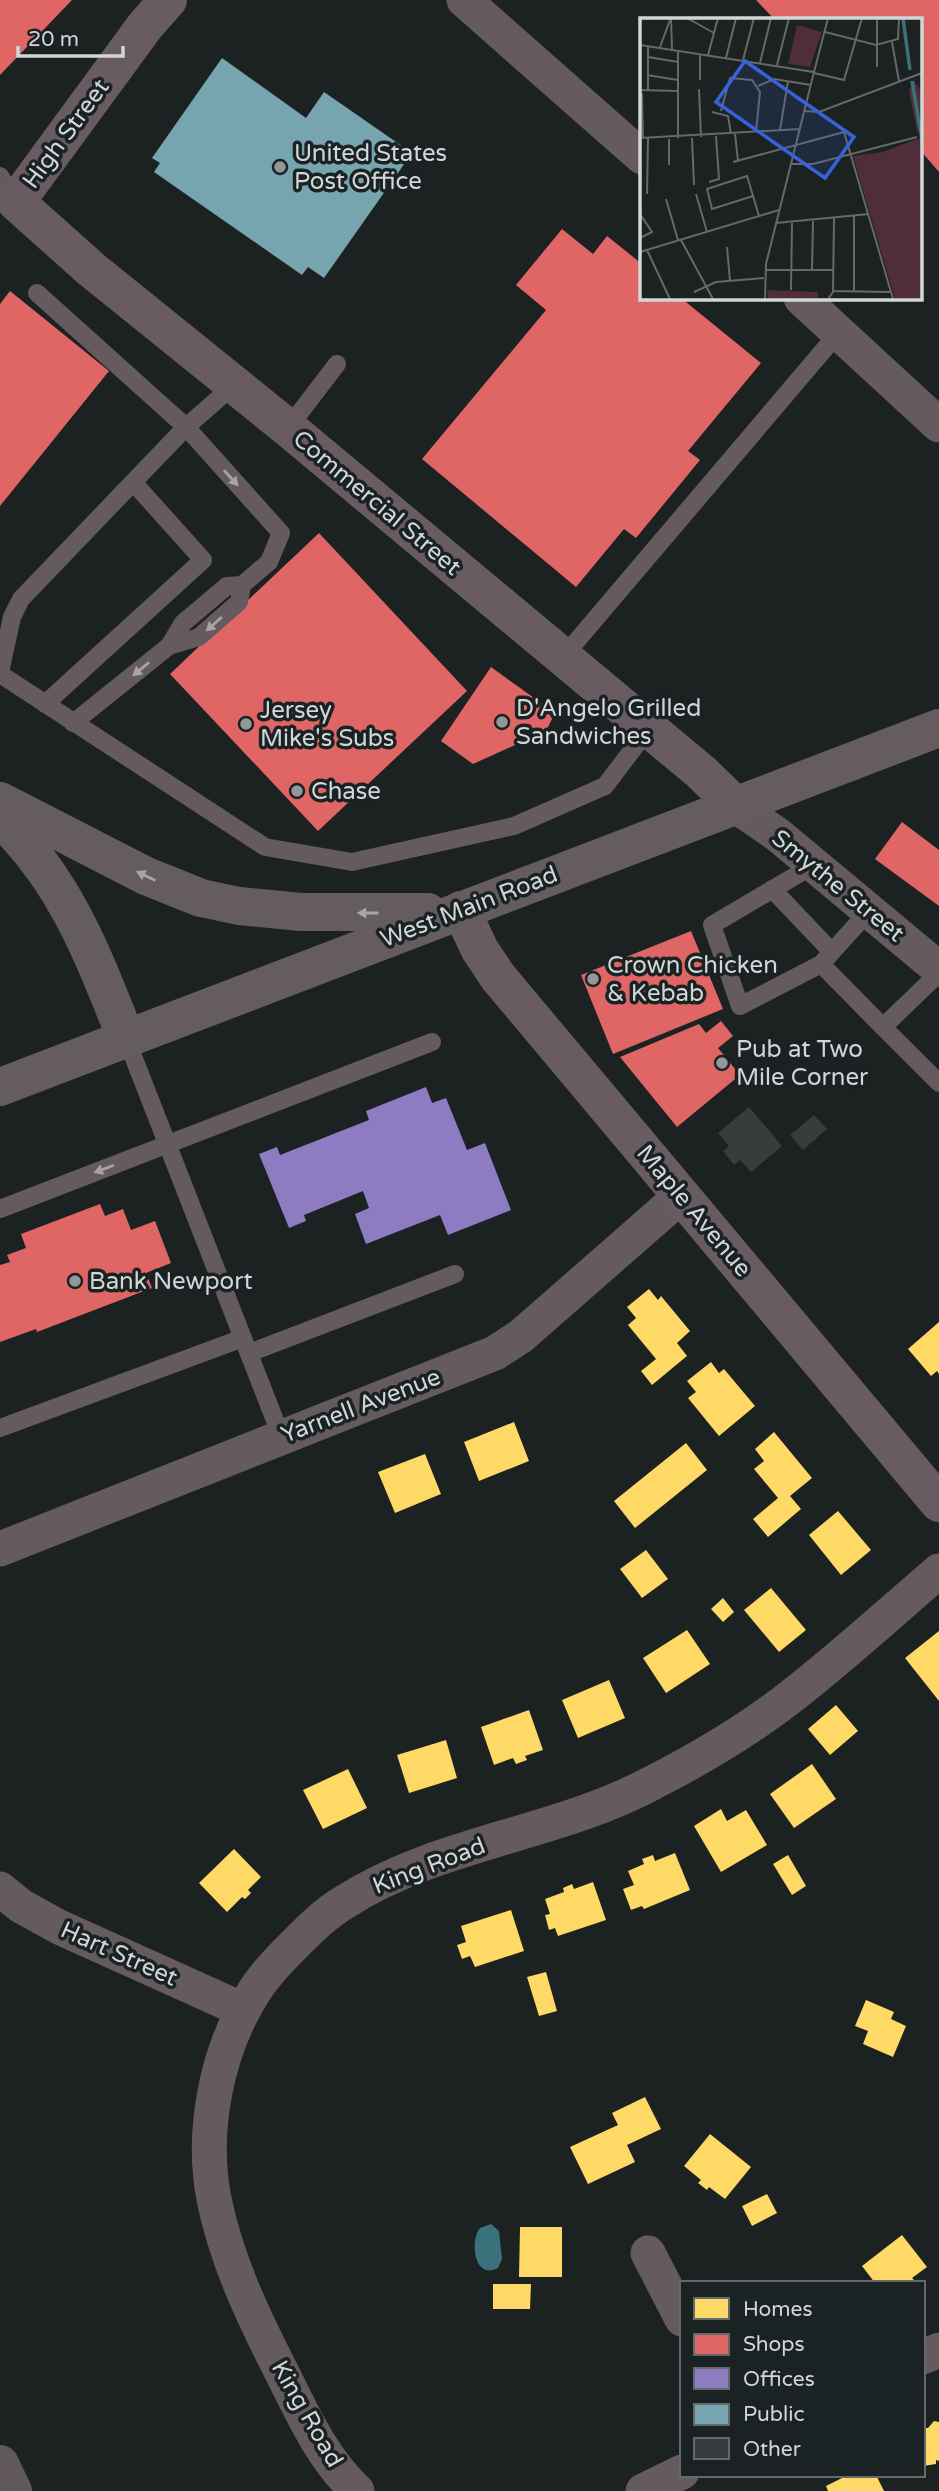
<svg xmlns="http://www.w3.org/2000/svg" width="939" height="2491" font-family="'Varela Round',sans-serif">
<style>
.water{fill:#3a727b}
.homes{fill:#ffd966}
.shops{fill:#e06666}
.offices{fill:#8e7cc3}
.public{fill:#76a5af}
.building{fill:#383c3c}
.lines{fill:none;stroke-linecap:round;stroke-linejoin:round}
.lane{stroke:#655a5e;stroke-width:18}
.street{stroke:#655a5e;stroke-width:35}
.secondary{stroke:#685c62;stroke-width:38}
.primary{stroke:#655c60;stroke-width:38}
.highway{stroke:#60585c;stroke-width:38}
.oneway{fill:#a6a4a7}
.oneway2{fill:#a6a5a7}
.poi-dot{fill:#929797;stroke:#1a2223;stroke-width:2.5}
.labels{text-anchor:middle;dominant-baseline:central;stroke-width:7;stroke-linejoin:round;paint-order:stroke}
.street-label{font-size:24px;fill:#d1d6d7;stroke:#1a2223}
.poi-label{font-size:24px;fill:#d1d6d7;stroke:#1a2223;text-anchor:start}
.inset-river{fill:none;stroke:#3a727b;stroke-width:3.5}
.inset-road{fill:none;stroke:#64696a;stroke-width:2}
.view{fill:#3862d8;fill-opacity:0.15;stroke:#3862d8;stroke-width:3.5}
.inset-edge{fill:none;stroke:#d1d6d7;stroke-width:3.5}
</style>
<rect width="100%" height="100%" fill="#1c2121"/>
<path class="water" d="M491,2224L499,2231L502,2259L498,2268C473,2281 470,2239 480,2228Z"/>
<path class="homes" d="M649,1289L658,1300L661,1296L690,1331L677,1343L687,1356L652,1385L641,1371L656,1359L628,1325L636,1318L627,1307Z
M939,1322V1374L937,1371L931,1376L908,1349Z
M711,1362L719,1373L724,1369L755,1406L719,1436L688,1398L696,1392L687,1381Z
M514,1422L529,1461L479,1481L464,1442Z
M774,1432L812,1478L790,1496L801,1509L768,1537L753,1519L778,1498L754,1469L764,1461L755,1449Z
M686,1443L707,1470L635,1528L614,1501Z
M425,1454L441,1494L395,1513L378,1472Z
M838,1511L871,1550L841,1575L809,1535Z
M646,1550L668,1579L642,1598L620,1569Z
M771,1588L806,1630L779,1652L744,1610Z
M723,1598L734,1612L723,1622L711,1609Z
M687,1630L710,1664L666,1693L643,1658Z
M939,1631V1701L905,1658Z
M609,1680L625,1718L578,1738L562,1700Z
M836,1705L858,1731L830,1755L808,1729Z
M529,1710L543,1750L525,1756L527,1760L516,1764L513,1758L494,1765L481,1727Z
M446,1740L457,1778L409,1793L397,1755Z
M812,1764L836,1799L794,1828L770,1794Z
M348,1769L367,1808L323,1829L303,1790Z
M721,1809L727,1821L746,1810L767,1845L721,1872L694,1826Z
M234,1849L261,1877L248,1890L251,1893L245,1899L242,1897L227,1912L199,1883Z
M675,1853L690,1890L644,1909L642,1906L631,1910L623,1889L634,1885L628,1871L644,1864L642,1859L653,1855L655,1861Z
M788,1855L806,1886L792,1895L773,1864Z
M593,1882L606,1920L558,1936L555,1928L549,1930L545,1915L550,1914L545,1899L564,1892L563,1888L572,1884L574,1889Z
M511,1910L524,1951L475,1967L470,1956L462,1959L457,1945L466,1942L461,1926Z
M546,1972L557,2011L539,2016L527,1977Z
M866,2000L894,2012L891,2019L906,2026L893,2057L863,2044L868,2031L855,2026Z
M645,2097L661,2129L627,2145L635,2162L588,2184L570,2147L618,2125L612,2113Z
M710,2134L751,2167L725,2199L709,2187L707,2190L698,2183L701,2180L684,2166Z
M767,2194L777,2213L752,2226L742,2206Z
M520,2227H562V2277H519Z
M902,2235L927,2267L912,2278L915,2281L913,2283H875L862,2266Z
M493,2284H531L530,2309H493Z
M934,2421L939,2422V2461L936,2460V2464L923,2466V2428H928Z
M848,2475H876L884,2491H828L826,2486Z"/>
<path class="shops" d="M0,0H72L0,75Z
M756,0H939V172L920,150V19H774Z
M562,229L593,254L607,236L642,264V298H681L761,363L688,451L700,460L636,538L624,529L576,587L422,459L546,310L516,285Z
M10,291L109,371L0,506V304Z
M319,533L467,691L318,831L170,674Z
M491,667L555,713L546,731L473,764L441,741Z
M902,822L939,850V906L875,859Z
M691,931L723,1009L613,1054L581,975Z
M721,1021L733,1036L718,1048L740,1075L677,1127L620,1057L699,1024L706,1033Z
M100,1204L105,1216L123,1209L131,1230L155,1221L171,1263L146,1273L152,1288L37,1332L36,1329L0,1342V1265L10,1262L7,1255L26,1248L21,1234Z"/>
<path class="offices" d="M426,1087L432,1103L446,1098L467,1150L485,1143L511,1210L448,1235L440,1215L366,1244L355,1214L369,1208L363,1191L304,1215L306,1221L289,1228L259,1154L277,1147L280,1155L369,1120L366,1111Z"/>
<path class="public" d="M222,58L306,118L324,92L412,153L324,278L308,267L302,275L154,172L160,163L152,158Z"/>
<path class="building" d="M749,1107L782,1146L751,1172L740,1160L734,1165L723,1151L729,1146L718,1133Z
M814,1115L827,1129L803,1150L790,1135Z"/>
<g class="lines">
<path class="lane" d="M0,176L16,202
M37,293L186,427L281,533L269,562L242,585L227,586L183,623L169,646L73,723
M288,428L337,364
M169,646L199,637L239,602L242,585
M563,657L839,332
M0,672L12,617L21,599L186,427L234,385
M0,674L265,847L352,862L514,826L605,786L649,728
M45,704L203,560L133,482
M812,866L712,925L740,1006L821,964L869,911
M772,889L832,952
M821,964L883,1027
M939,973L883,1027L939,1083
M126,1038L281,1436
M0,1209L432,1042
M249,1353L455,1274
M0,1428L243,1338"/>
<path class="street" d="M464,0L642,157
M801,298L939,425
M736,806L778,835L939,969
M0,1549L495,1353L521,1336L681,1196
M0,1889L21,1906L59,1927L243,2010
M648,2253L682,2319
M923,2357L939,2350
M357,2491C320,2456 301,2410 278,2365C251,2312 226,2258 214,2199C201,2132 216,2053 252,1995C264,1975 280,1959 296,1943C311,1928 325,1914 343,1903C437,1842 556,1835 654,1782C703,1757 750,1729 793,1695C843,1656 891,1612 939,1571
M643,2491L682,2472"/>
<path class="secondary" d="M168,0L145,26L16,202L91,269L288,428L701,772L736,806
M461,910L480,950L498,977L939,1503"/>
<path class="primary" d="M0,801L146,876L201,898L239,906L301,912H428
M0,818C66,881 93,955 126,1038
M0,1087L939,728"/>
<path class="highway" d="M0,2464L13,2491"/>
</g>
<defs><path id="oneway-solid" d="M-6-.8H1V-3.2L6.5 0L1 3.2V.8H-6Z" transform="scale(1.75)"/></defs>
<g class="oneway">
<use href="#oneway-solid" transform="translate(231 478) rotate(48)"/>
<use href="#oneway-solid" transform="translate(214 624) rotate(138)"/>
<use href="#oneway-solid" transform="translate(141 669) rotate(141)"/>
<use href="#oneway-solid" transform="translate(104 1169) rotate(159)"/>
</g>
<g class="oneway2">
<use href="#oneway-solid" transform="translate(146 876) rotate(-154)"/>
<use href="#oneway-solid" transform="translate(368 913) rotate(180)"/>
</g>
<g class="poi-dot">
<circle cx="280" cy="167" r="7"/>
<circle cx="502" cy="722" r="7"/>
<circle cx="246" cy="724" r="7"/>
<circle cx="297" cy="791" r="7"/>
<circle cx="593" cy="979" r="7"/>
<circle cx="722" cy="1063" r="7"/>
<circle cx="75" cy="1281" r="7"/>
</g>
<g class="labels">
<g class="street-label">
<text transform="translate(66 134) rotate(-54)">High Street</text>
<text transform="translate(377 503) rotate(40)">Commercial Street</text>
<text transform="translate(838 886) rotate(39)">Smythe Street</text>
<text transform="translate(469 907) rotate(-21)">West Main Road</text>
<text transform="translate(694 1211) rotate(50)">Maple Avenue</text>
<text transform="translate(361 1406) rotate(-21)">Yarnell Avenue</text>
<text transform="translate(429 1866) rotate(-21)">King Road</text>
<text transform="translate(119 1954) rotate(24)">Hart Street</text>
<text transform="translate(307 2414) rotate(60)">King Road</text>
</g>
<g class="poi-label">
<text x="294" y="153">United States<tspan x="294" dy="28">Post Office</tspan></text>
<text x="516" y="708">D'Angelo Grilled<tspan x="516" dy="28">Sandwiches</tspan></text>
<text x="260" y="710">Jersey<tspan x="260" dy="28">Mike's Subs</tspan></text>
<text x="311" y="791">Chase</text>
<text x="607" y="965">Crown Chicken<tspan x="607" dy="28">&amp; Kebab</tspan></text>
<text x="736" y="1049">Pub at Two<tspan x="736" dy="28">Mile Corner</tspan></text>
<text x="89" y="1281">Bank Newport</text>
</g>
</g>
<g transform="translate(640 18)">
<rect width="282" height="282" fill="#1c2121"/>
<path d="M157,7L182,14L170,49L148,46ZM274,62L282,75L278,118L269,73ZM282,119V281H255L213,138L243,134ZM127,272L178,274V281H128Z" fill="#502d3a"/>
<path class="inset-river" d="M263,0L270,52M272,63L282,122"/>
<path class="inset-road" d="M31,0L32,31M47,0L74,15M185,14L236,27L258,21L259,0M252,24L259,63M0,27L174,54L188,0M8,28V72M20,29L30,2M38,34V120M68,37L78,0M8,39L38,44M86,40L96,0M103,42L114,0M120,45L131,0M137,47L149,0M237,49V0M174,55L204,62L222,0M7,57L38,62M60,62V36M118,68L134,61L171,67M59,71L61,119M0,72L38,73M2,75L3,120M81,93L90,60L112,62L120,74L116,114M164,93L179,94L282,55M72,94L88,98L91,116M140,112L148,63M95,116L98,143M0,120L160,111M52,120L54,167M29,121V147M93,144L204,114L253,281M151,146H173L277,119M69,164L79,161L76,118M7,176L8,120M56,176L67,214M113,178L72,191L67,171L107,158L108,161L113,178L119,198M26,181L38,222M0,196L12,214L0,220M136,205L229,196M41,222L73,281M87,229L90,263M7,232L30,281M0,234L139,192M126,252H193M172,252L173,203M151,272L152,205M193,273L250,274M214,273V198M54,274L76,264L124,260M125,281L126,246L174,54M188,281L193,274L194,200"/>
<path class="view" d="M105,43L214,119L185,160L76,84Z"/>
<rect width="282" height="282" class="inset-edge"/>
</g>
<rect x="680" y="2281" width="245" height="196" fill="#1a2223" stroke="#636a6b" stroke-width="2"/>
<rect x="694" y="2298" width="35" height="21" fill="#ffd966" stroke="#636a6b" stroke-width="2"/>
<text x="743" y="2316" font-size="21" fill="#d1d6d7">Homes</text>
<rect x="694" y="2334" width="35" height="21" fill="#e06666" stroke="#636a6b" stroke-width="2"/>
<text x="743" y="2351" font-size="21" fill="#d1d6d7">Shops</text>
<rect x="694" y="2368" width="35" height="21" fill="#8e7cc3" stroke="#636a6b" stroke-width="2"/>
<text x="743" y="2386" font-size="21" fill="#d1d6d7">Offices</text>
<rect x="694" y="2404" width="35" height="21" fill="#76a5af" stroke="#636a6b" stroke-width="2"/>
<text x="743" y="2421" font-size="21" fill="#d1d6d7">Public</text>
<rect x="694" y="2438" width="35" height="21" fill="#383c3c" stroke="#636a6b" stroke-width="2"/>
<text x="743" y="2456" font-size="21" fill="#d1d6d7">Other</text>
<path d="M18 46v10h105v-10" fill="none" stroke="#d1d6d7" stroke-width="3.5"/>
<text x="28" y="46" font-size="21" fill="#d1d6d7" stroke="#1a2223" stroke-width="5" paint-order="stroke">20 m</text>
</svg>
